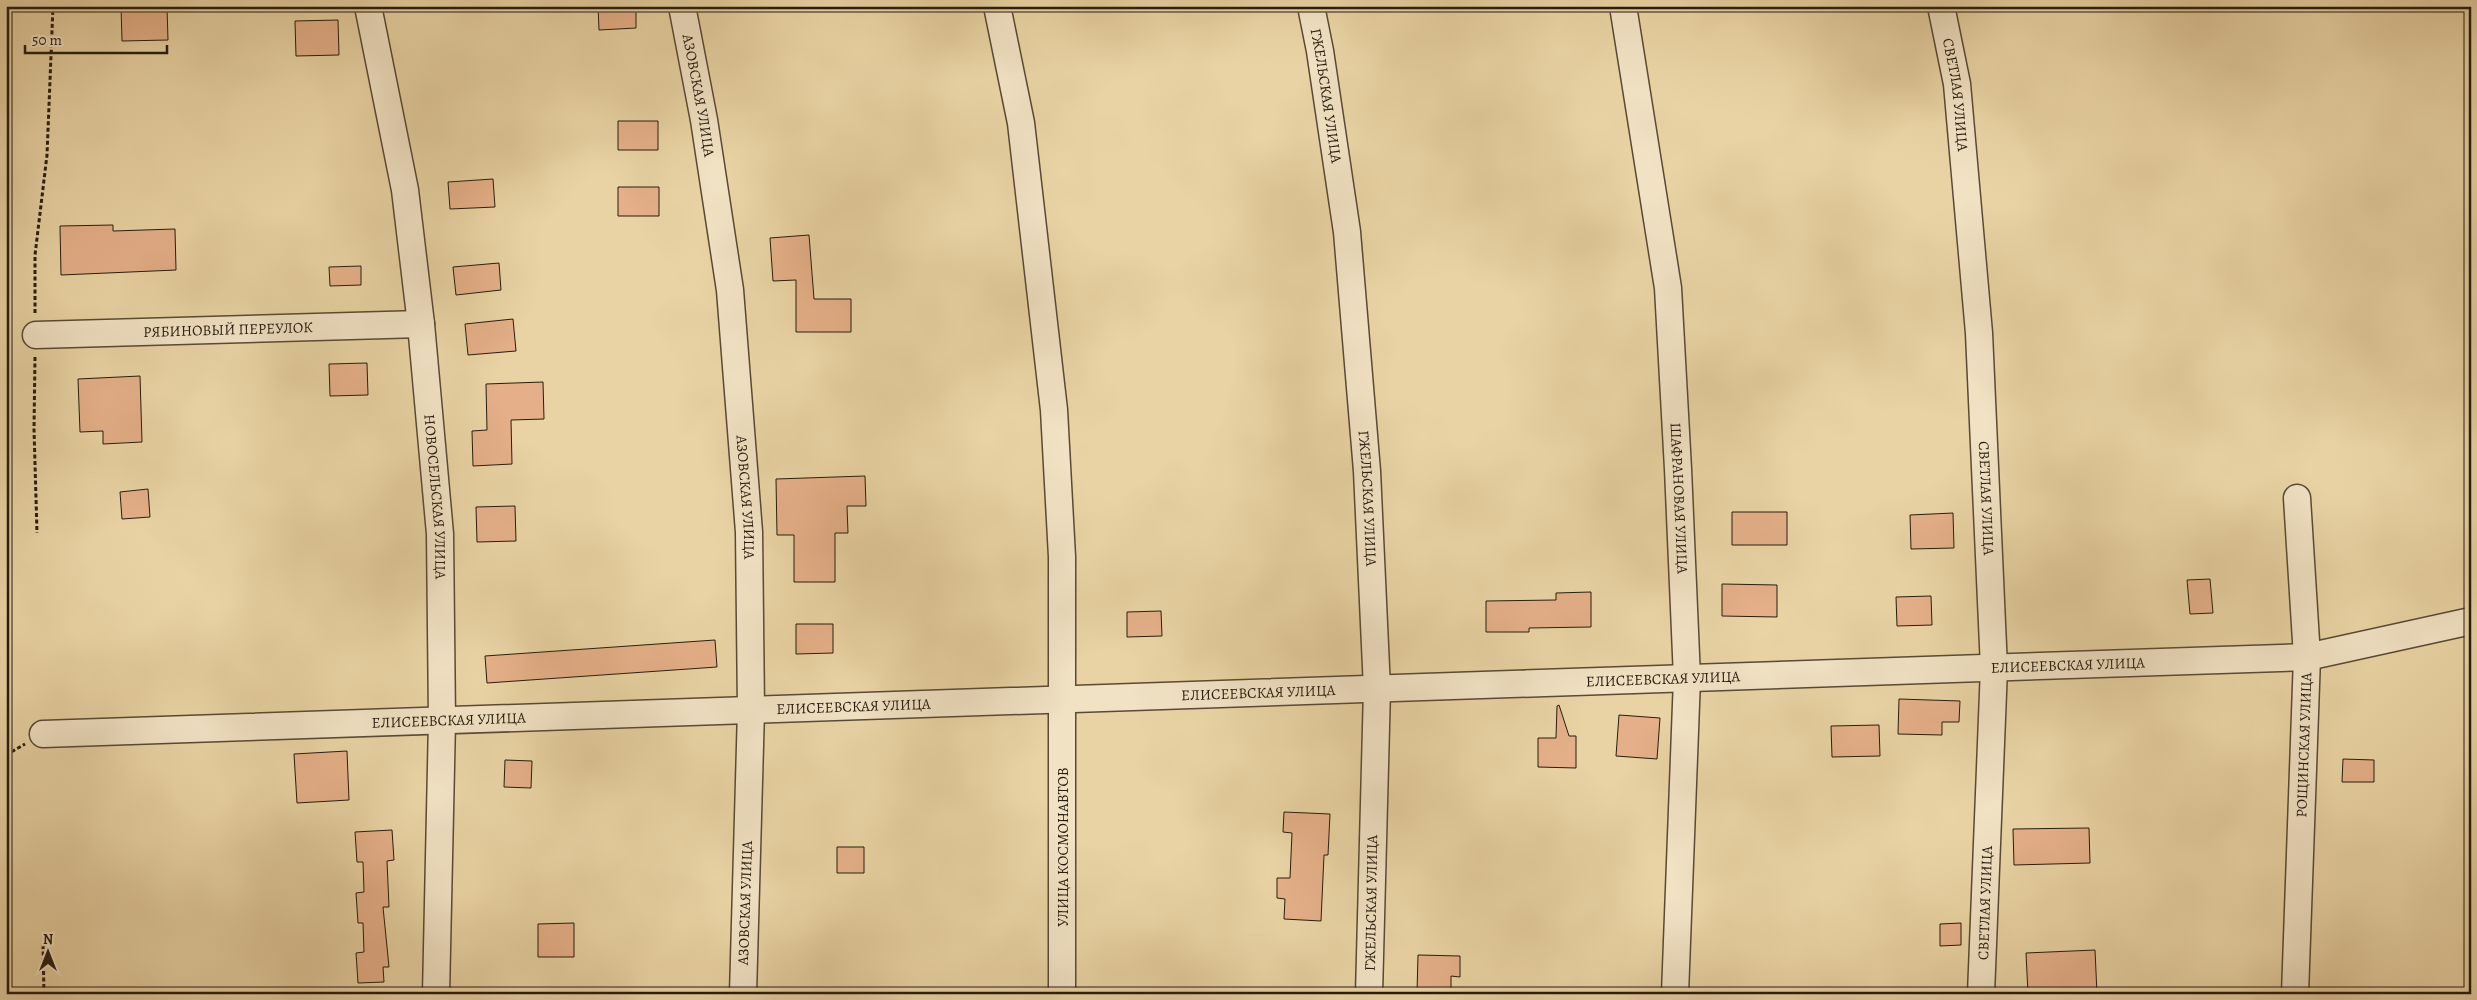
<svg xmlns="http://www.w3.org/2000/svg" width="2477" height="1000" font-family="Alegreya,serif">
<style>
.building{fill:#e5b089;stroke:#271c0f}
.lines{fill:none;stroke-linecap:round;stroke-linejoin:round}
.minor-casing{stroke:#584a34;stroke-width:29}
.path{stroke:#271c0f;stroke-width:3;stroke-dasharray:4 2.5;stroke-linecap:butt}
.minor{stroke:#f1e2c4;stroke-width:26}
.labels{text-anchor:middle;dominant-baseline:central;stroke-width:4.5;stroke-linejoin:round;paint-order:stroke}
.street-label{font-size:15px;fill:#271c0f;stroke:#f1e2c4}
</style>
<rect width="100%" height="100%" fill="#e9d3a4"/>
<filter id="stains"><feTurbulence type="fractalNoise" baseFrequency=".004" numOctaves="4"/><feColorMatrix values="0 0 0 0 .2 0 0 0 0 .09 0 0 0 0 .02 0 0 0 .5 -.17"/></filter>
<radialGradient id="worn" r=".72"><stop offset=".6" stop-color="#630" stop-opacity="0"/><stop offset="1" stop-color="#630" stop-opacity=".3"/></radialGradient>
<path class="building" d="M121,6H167L168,40L122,41Z
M598,6H636V28L599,30Z
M338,20L339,55L296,56L295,21Z
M618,121H658V150H618Z
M493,179L495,207L450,209L448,182Z
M618,187H659V216H618Z
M113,225V231L175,229L176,270L61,275L60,226Z
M809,235L814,299H851V332H796V280L773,281L770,238Z
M499,263L501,290L456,295L453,267Z
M361,266V285L330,286L329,267Z
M513,319L516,351L468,355L465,324Z
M367,363L368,395L330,396L329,364Z
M140,376L142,442L103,444V431L80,432L78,379Z
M543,382L544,419L511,420L512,464L473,466L472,431L487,430L486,384Z
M865,476L866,506H847L848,533H835V582H794V535H777L776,479Z
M148,489L150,517L122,519L120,492Z
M515,506L516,541L477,542L476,507Z
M1732,512H1787V545H1732Z
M1953,513L1954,548L1911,549L1910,515Z
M2210,579L2213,613L2190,614L2187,580Z
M1722,584L1777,585V617L1722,616Z
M1591,592V627L1529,628V632H1486V601L1556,600V593Z
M1931,596L1932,625L1897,626L1896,597Z
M1161,611L1162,636L1127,637V612Z
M796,624H833V653L796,654Z
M715,640L717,667L487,683L485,656Z
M1899,699L1960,701L1959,722H1942V735L1898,734Z
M1559,705L1569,736H1576V768L1538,767V738H1556L1557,706Z
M1619,715L1660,718L1657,759L1616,756Z
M1879,725L1880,756L1832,757L1831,726Z
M347,751L349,800L297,803L294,754Z
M2343,759L2374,760V782H2342Z
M505,760L532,761L531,788L504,787Z
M1284,812L1330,814L1328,855H1324L1321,921L1284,919L1285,899L1277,898V878H1290L1292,833L1283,832Z
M2089,828L2090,863L2014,865L2013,829Z
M392,830L394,860L387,861L389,907H383L389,967H383L384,982L358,983L356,953L364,952L363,923H358L356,893L364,892L363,862H357L355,832Z
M837,847H864V873H837Z
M574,923V957H538V924Z
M1961,923V945L1940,946V924Z
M2095,950L2097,994H2028L2026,953Z
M1418,955L1460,956V977L1451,976V994L1417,993Z"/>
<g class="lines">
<g class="minor-casing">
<g id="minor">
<path id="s1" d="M368,6L405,190L421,324L440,534L442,721L436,994"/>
<path id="s2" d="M682,6L704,120L730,290L749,532L751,710L743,994"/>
<path d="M997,6L1021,123L1054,410L1062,557V994"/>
<path id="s3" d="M1311,6L1320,51L1347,232L1367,471L1377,689L1369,994"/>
<path id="s4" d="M1623,6L1668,288L1678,469L1687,678L1675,994"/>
<path id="s5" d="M1941,6L1957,84L1979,333L1994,668L1981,994"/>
<path id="s6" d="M36,335L421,324"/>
<path id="s7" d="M43,734L2307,657L2471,621"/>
<path id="s8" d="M2295,994L2307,657L2297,498"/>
</g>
</g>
<path class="path" d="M35,313V255L47,155L53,6
M35,357L34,429L37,533
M6,755L25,744
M43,945L44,994"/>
<use href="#minor" class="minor"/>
</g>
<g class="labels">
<g class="street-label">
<text stroke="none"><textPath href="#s5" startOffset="90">СВЕТЛАЯ УЛИЦА</textPath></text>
<text stroke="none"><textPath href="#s2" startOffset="91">АЗОВСКАЯ УЛИЦА</textPath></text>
<text stroke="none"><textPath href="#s3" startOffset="91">ГЖЕЛЬСКАЯ УЛИЦА</textPath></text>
<text stroke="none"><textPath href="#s6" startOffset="192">РЯБИНОВЫЙ ПЕРЕУЛОК</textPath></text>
<text stroke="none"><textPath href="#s1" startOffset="496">НОВОСЕЛЬСКАЯ УЛИЦА</textPath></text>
<text stroke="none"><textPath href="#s2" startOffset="496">АЗОВСКАЯ УЛИЦА</textPath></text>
<text stroke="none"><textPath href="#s3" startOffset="496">ГЖЕЛЬСКАЯ УЛИЦА</textPath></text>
<text stroke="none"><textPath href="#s4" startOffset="496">ШАФРАНОВАЯ УЛИЦА</textPath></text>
<text stroke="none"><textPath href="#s5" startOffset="495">СВЕТЛАЯ УЛИЦА</textPath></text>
<text stroke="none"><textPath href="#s7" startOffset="2026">ЕЛИСЕЕВСКАЯ УЛИЦА</textPath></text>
<text stroke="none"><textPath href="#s7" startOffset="1621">ЕЛИСЕЕВСКАЯ УЛИЦА</textPath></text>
<text stroke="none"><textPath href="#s7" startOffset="1216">ЕЛИСЕЕВСКАЯ УЛИЦА</textPath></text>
<text stroke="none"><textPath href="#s7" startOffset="811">ЕЛИСЕЕВСКАЯ УЛИЦА</textPath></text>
<text stroke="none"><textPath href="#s7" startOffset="406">ЕЛИСЕЕВСКАЯ УЛИЦА</textPath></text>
<text stroke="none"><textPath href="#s8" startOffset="249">РОЩИНСКАЯ УЛИЦА</textPath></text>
<text transform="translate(1063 847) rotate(-90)">УЛИЦА КОСМОНАВТОВ</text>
<text transform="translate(745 903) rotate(-88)">АЗОВСКАЯ УЛИЦА</text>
<text transform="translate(1371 903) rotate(-89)">ГЖЕЛЬСКАЯ УЛИЦА</text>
<text transform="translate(1985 903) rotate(-88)">СВЕТЛАЯ УЛИЦА</text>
</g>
</g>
<rect width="2477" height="1000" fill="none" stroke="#e9d3a4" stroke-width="25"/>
<rect x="8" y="8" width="2462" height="985" fill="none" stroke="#271c0f" stroke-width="2.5"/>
<rect x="12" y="12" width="2452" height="975" fill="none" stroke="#271c0f"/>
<g transform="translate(48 952)" stroke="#f1e2c4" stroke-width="4" paint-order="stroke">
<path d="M0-4L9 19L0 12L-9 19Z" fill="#271c0f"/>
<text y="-8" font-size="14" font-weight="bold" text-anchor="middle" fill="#271c0f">N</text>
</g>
<path d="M25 45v8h142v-8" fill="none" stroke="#271c0f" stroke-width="2.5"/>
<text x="32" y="45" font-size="15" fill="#271c0f" stroke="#f1e2c4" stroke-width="4" paint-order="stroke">50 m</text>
<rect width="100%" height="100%" filter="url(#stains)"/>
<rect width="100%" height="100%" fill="url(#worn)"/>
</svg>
